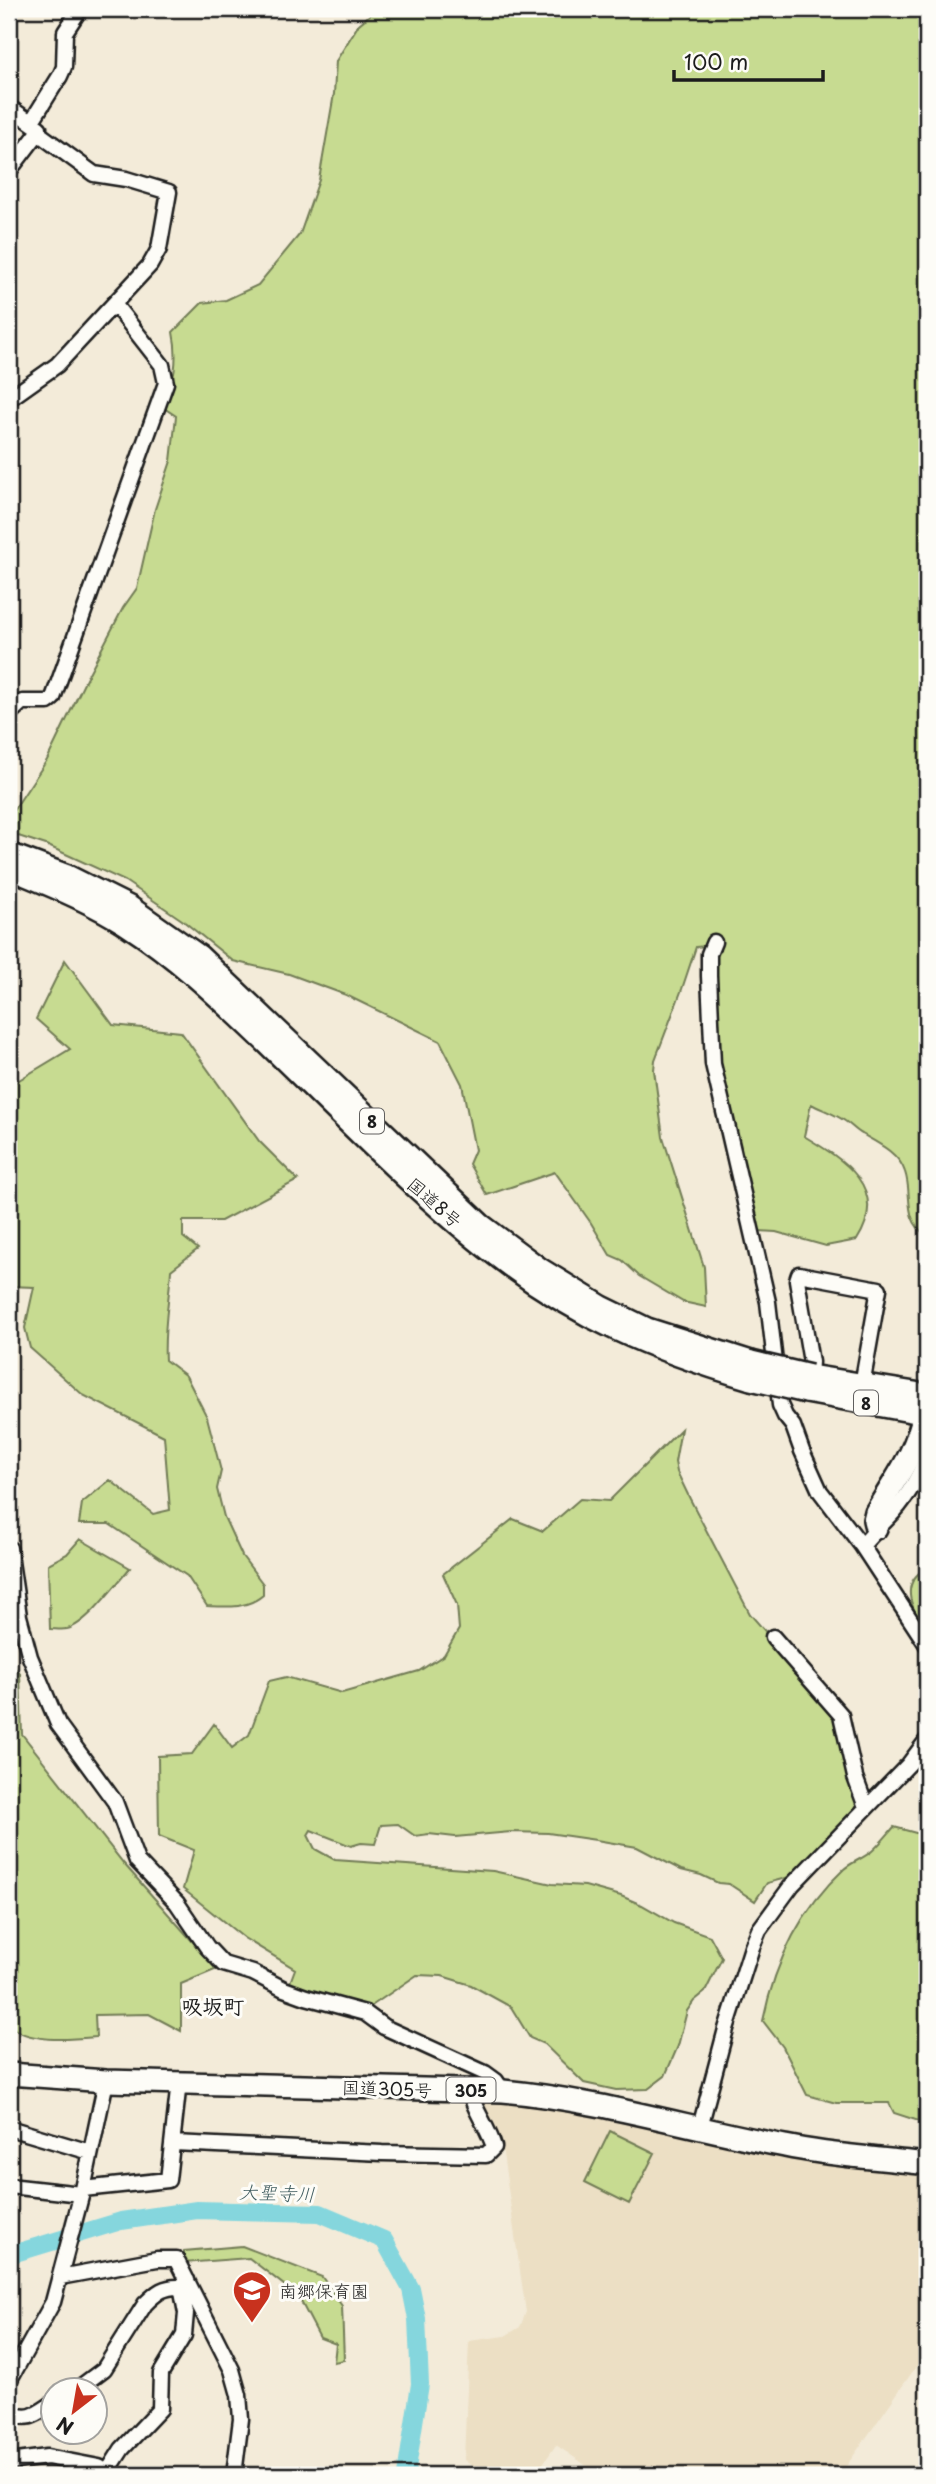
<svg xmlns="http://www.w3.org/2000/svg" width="936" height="2484" font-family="'Playpen Sans','Klee One',sans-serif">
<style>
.built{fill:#ecdfc4}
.green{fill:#c7db91;stroke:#727c56;stroke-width:2}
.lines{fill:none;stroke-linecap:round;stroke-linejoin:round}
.river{stroke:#85d6dd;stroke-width:18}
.minor-casing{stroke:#1c1c1c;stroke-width:19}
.highway-casing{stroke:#1c1c1c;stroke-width:26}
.minor{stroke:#fdfcf7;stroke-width:14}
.highway{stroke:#fdfcf7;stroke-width:21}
.highway-bridge-casing{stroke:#1c1c1c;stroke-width:26;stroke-linecap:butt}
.highway-bridge{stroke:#fdfcf7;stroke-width:21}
.labels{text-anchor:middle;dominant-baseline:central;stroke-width:6;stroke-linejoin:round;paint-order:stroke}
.shield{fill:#fdfcf7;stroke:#605f5e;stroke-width:2}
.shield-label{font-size:16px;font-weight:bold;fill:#1c1c1c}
.street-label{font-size:18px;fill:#1c1c1c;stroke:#fdfcf7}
.poi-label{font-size:18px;fill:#1c1c1c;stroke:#fdfcf7;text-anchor:start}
.water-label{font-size:19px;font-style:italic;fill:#415d60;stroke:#fdfcf7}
.quarter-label{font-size:21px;font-weight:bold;fill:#1c1c1c;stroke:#fdfcf7}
</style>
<rect width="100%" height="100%" fill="#f3ebd9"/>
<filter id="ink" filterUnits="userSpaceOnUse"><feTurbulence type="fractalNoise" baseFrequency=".0143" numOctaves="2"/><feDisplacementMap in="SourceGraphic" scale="14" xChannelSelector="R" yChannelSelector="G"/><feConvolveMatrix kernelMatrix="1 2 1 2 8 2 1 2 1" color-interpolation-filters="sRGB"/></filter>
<g filter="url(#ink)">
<path class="built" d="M481,2099L580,2107L927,2171V2351L840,2475H600L556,2445L535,2475H484L464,2460L469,2341L505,2336L520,2327L526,2312L502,2147Z"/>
<path class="green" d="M377,9H927V1236C902,1219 913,1195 905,1172C899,1153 878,1143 862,1134C856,1131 851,1125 845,1121C835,1114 823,1110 811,1104L804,1136C844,1160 890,1188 857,1240L826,1246L776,1232L759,1231L740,1180L722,1093L706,946L696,947L682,989L655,1060L654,1070L663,1137L704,1267L706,1307L683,1302L639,1276L622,1260L610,1255L591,1223L555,1172L487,1195L469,1164L475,1150L462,1084L440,1041L346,995L289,974L233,961L182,920L125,881L46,845L9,833V817L47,760L88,675L123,608L137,588L155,509L171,461L176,416L164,408C174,380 179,361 173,332L202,303L226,300L258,285L300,234L319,180L334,94L336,61L359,24Z
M65,960L113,1025L181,1032L259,1141L298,1180L221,1221H183V1237L198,1249L171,1270C169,1300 163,1330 165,1360L186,1376L207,1417L221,1471L217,1489L224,1517L242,1556L263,1584V1595C247,1609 227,1607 207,1606L187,1576L109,1524H79L82,1503L110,1480L153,1514L170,1510L164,1436L83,1395L30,1348L25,1328L34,1287L9,1286V1086L70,1049L36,1019Z
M681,1429L675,1462L677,1472L690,1499L750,1614L837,1714L863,1808L804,1865L786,1878L767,1883L755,1901L729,1884L718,1883L701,1875L681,1870L637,1847L596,1840L548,1833L511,1832L455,1837L429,1834L415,1836L398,1824L381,1825L375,1844L361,1843L351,1846L311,1830L308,1835L315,1849L335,1860L493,1871L552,1884L585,1886L621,1896L642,1905L674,1923L710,1936L722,1958L705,1992L694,2001L687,2011L678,2046L665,2076L648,2089L616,2090L584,2083L544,2044L530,2038L511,2007L471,1985L442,1976L417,1975L367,2009L289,1985L295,1969L244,1938L183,1889L194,1850L159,1836L158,1756L192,1754L214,1724L232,1748L249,1735L269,1681L286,1677L342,1693L419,1671L444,1655L459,1629L457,1605L443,1574L513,1519L543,1531L580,1499L609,1501Z
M80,1539L130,1568C116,1584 87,1624 67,1629C62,1630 55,1629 50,1629L48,1564L67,1554Z
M927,1568V1633C914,1612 896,1584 927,1568Z
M9,1662L20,1673L22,1734L124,1864L217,1969L181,1984V2031L149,2014L95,2015L96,2037C73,2039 25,2044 9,2024Z
M894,1827L927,1836V2130L922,2129V2122L894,2113L889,2103H836L807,2095L783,2047L763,2021C775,1962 800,1910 844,1869C852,1862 864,1858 872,1851C880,1844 887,1835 894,1827Z
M610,2131L655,2153L629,2204L585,2182Z
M242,2246L322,2277L342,2306L344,2360L334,2362L336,2344L320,2338L298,2296L249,2258L184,2263V2251Z"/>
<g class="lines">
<path class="river" d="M9,2255L121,2221L197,2210L320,2213L384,2240L411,2289L417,2319L420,2384L406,2475"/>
<g class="minor-casing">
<path id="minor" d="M9,107L39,128L38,133L94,174L126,179L169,192L159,249L150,265L57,365L9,399
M32,121L60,76L64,67L65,32L80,9
M9,171L38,133
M9,714L22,702H48L53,698L166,383L162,365L115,305
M714,942L709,954V976L713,1064L768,1302L780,1405L785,1416L793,1426L802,1451L820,1491L862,1546L927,1645
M810,1376L811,1362L797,1280L799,1274L879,1289L862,1385
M862,1546C870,1536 879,1527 888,1518C904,1502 918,1478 927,1457
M9,1548L19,1616L30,1657L58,1724L115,1802L137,1861L177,1903L207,1947L223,1964L253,1973L284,1989L306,1997L365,2013L384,2027L485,2073L496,2081L503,2091
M773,1637L841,1715L855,1777L866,1807
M700,2127L726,2029L752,1947L759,1930L792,1885L909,1764L927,1740
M9,2128L90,2152
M174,2143L382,2153L486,2155L494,2147C488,2127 474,2110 469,2090
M9,2186L81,2194
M83,2189L168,2180L179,2082
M60,2277L157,2259H176L232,2370L239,2395L241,2419L234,2475
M9,2381L53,2302L83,2189L106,2081
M76,2390L104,2369L145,2304C157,2292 164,2286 181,2287
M9,2414C31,2420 34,2416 52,2404
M9,2462L47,2457L99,2467L111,2475
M108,2471L122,2449L160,2409L161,2373L184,2335L186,2313L181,2287L187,2280"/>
</g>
<g class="highway-casing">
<path id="highway" d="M9,854L65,875L131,908L199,956L481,1225L540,1269L602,1307L647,1329L751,1362
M26,875C60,889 95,904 126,924C179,958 222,1000 267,1043C342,1115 414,1191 496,1255C577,1318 653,1350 751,1379
M810,1376L927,1395
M806,1392L927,1414
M876,1528L874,1520L876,1512C897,1475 914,1457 924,1414
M9,2074L106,2081L503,2091C599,2100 690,2128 785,2146C831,2156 880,2158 927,2164"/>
</g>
<use href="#minor" class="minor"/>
<use href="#highway" class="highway"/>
<g class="highway-bridge-casing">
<path id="highway-bridge" d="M751,1362L810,1376
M751,1379L806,1392"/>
</g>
<use href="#highway-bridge" class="highway-bridge"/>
</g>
</g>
<defs>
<g id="school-pin" transform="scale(2.0125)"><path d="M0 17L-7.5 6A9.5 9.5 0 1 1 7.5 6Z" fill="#c8321e" stroke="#fdfcf7"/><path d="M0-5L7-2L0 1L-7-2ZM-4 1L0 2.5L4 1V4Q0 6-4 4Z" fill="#fff"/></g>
</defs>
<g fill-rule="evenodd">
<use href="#school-pin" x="252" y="2290"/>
</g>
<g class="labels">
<g class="shield">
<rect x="360" y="1108.5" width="24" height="25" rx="5"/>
<rect x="854" y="1390.5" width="24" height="25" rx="5"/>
<rect x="446.5" y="2077.5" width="49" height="25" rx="5"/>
</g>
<g class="shield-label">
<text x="372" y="1121">8</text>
<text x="866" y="1403">8</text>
<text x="471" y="2090">305</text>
</g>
<g class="street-label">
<text transform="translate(435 1202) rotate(41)">国道8号</text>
<text transform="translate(387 2088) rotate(2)">国道305号</text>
</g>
<g class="poi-label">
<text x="279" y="2290">南郷保育園</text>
</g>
<g class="water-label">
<text transform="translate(277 2192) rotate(2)">大聖寺川</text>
</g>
<g class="quarter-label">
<text x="213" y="2005">吸坂町</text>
</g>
</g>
<rect width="936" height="2484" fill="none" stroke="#fdfcf7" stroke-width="35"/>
<rect x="18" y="18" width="901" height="2449" fill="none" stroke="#1c1c1c" stroke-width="2.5" filter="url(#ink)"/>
<g transform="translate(74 2411) rotate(211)"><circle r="33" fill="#fdfcf7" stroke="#a3a29f" stroke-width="2"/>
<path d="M0-5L12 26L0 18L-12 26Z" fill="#c8321e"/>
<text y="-10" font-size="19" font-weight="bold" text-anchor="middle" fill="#1c1c1c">N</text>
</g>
<path d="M674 70v10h149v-10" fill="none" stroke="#1c1c1c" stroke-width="3.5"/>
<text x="684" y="70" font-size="21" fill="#1c1c1c" stroke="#fdfcf7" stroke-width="5" paint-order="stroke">100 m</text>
</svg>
